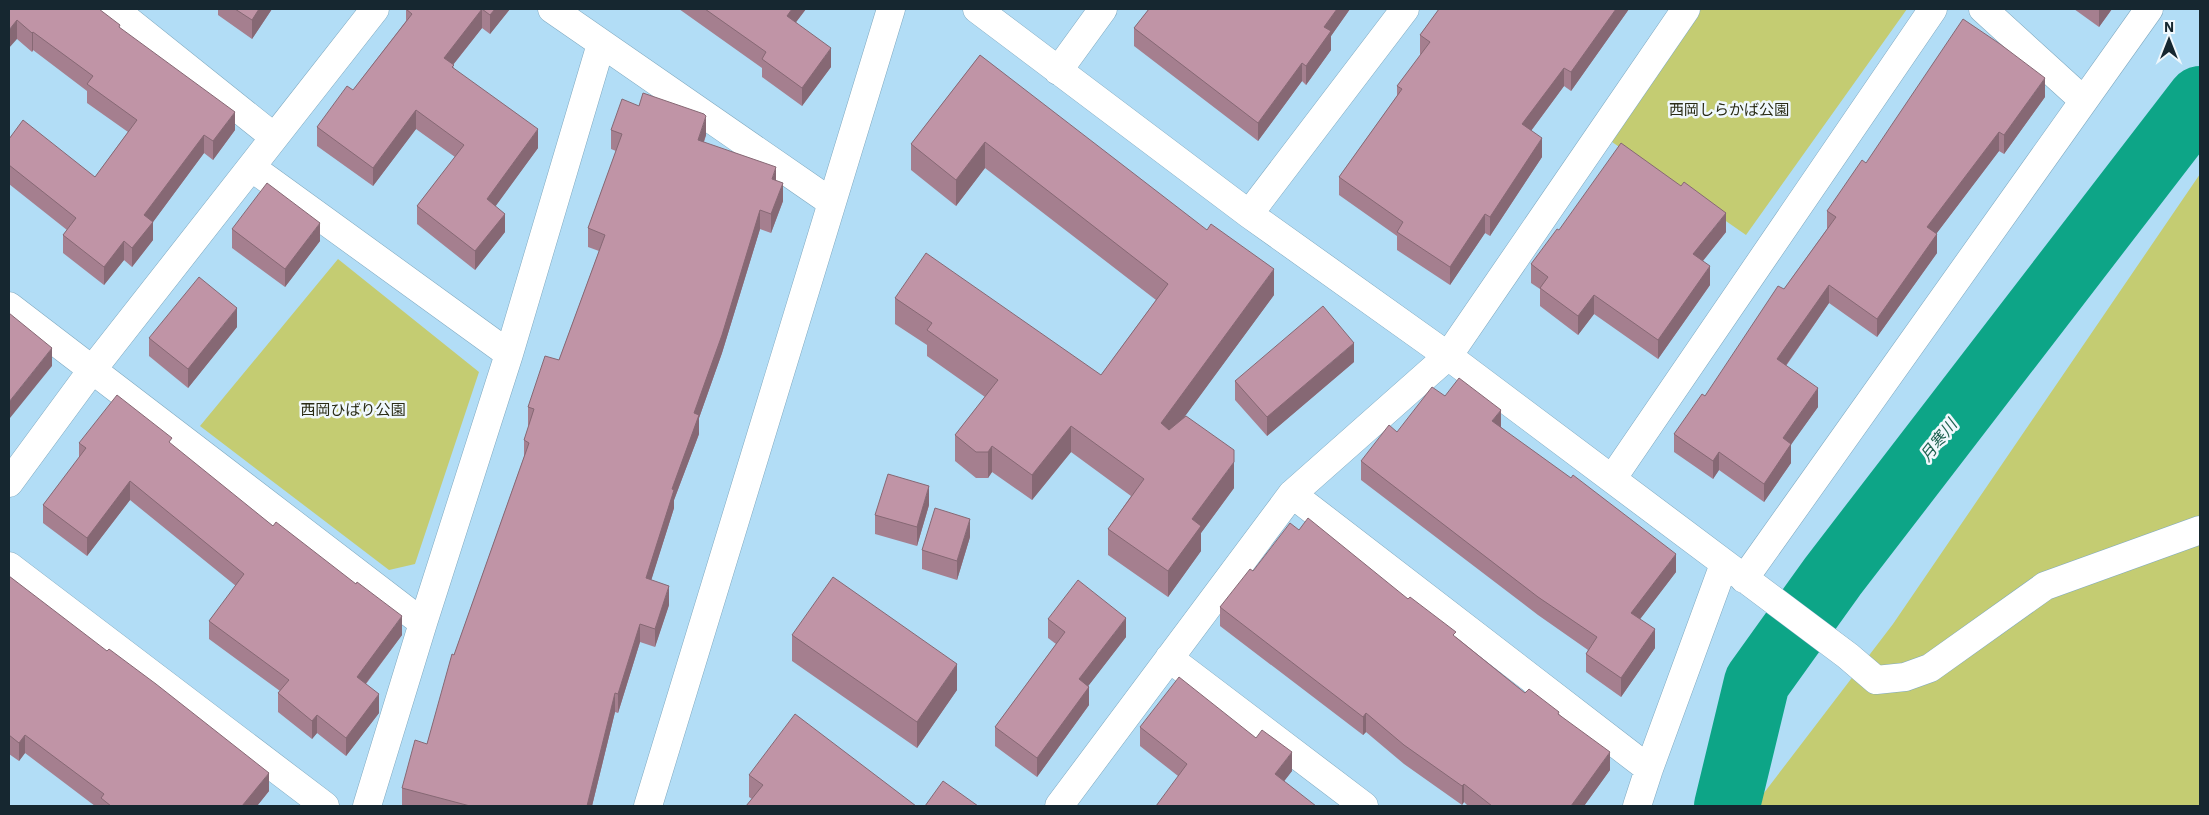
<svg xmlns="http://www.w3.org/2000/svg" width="2209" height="815" font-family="'IBM Plex Sans','Noto Sans JP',sans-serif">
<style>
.green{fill:#c4cc72}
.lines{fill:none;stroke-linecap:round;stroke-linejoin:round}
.river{stroke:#0da587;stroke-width:66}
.street-casing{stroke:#7fa9c0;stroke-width:29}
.secondary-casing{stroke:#7fa9c0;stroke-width:29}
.street{stroke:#fff;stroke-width:28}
.secondary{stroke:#fff;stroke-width:28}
.wall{fill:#a57f8f}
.shaded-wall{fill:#866874}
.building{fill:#c094a6;stroke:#866874}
.labels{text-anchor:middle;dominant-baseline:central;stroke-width:5;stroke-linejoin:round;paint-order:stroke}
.park-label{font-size:15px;fill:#2a2c16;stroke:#f0f8fd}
.water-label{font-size:16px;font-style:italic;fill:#216453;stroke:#f0f8fd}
</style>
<rect width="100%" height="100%" fill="#b2ddf6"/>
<path class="green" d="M1695,9H1907L1746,235L1602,135Z
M2200,174V806H1754L1893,624Z
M338,259L479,372L415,564L389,570L200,426Z"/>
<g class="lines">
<path class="river" d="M1727,806L1757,682L1833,576L2200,99"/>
<g class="street-casing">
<path id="street" d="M114,9L274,137
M552,9L831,202
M977,9L1249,214L1448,356L1848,656L1876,680L1905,677L1930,668L2045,586L2200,530
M1983,9L2083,100
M1058,71L1103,9
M251,167L509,354
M1249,214L1405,9
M9,306L423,623
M1612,479L1933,9
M9,483L92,370L375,9
M1292,494L1649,769
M9,566L325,806
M1744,579L2149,9
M1169,658L1364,806
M367,806L423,623L509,354L601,44
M1059,806L1292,494L1448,356L1686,9
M1637,806L1649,769L1724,564"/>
</g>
<g class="secondary-casing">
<path id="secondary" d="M648,806L891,9"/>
</g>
<use href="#street" class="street"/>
<use href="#secondary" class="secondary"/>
</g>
<path class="wall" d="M9,9L120,28L235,130L213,160L204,153L153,222V240L132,267L124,260L104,285L63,253V235L67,230L9,184V139L95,177L128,132L87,103V91L33,50L32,52L17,39Z
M218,9H272L252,39L218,15Z
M406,9H510L490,34L482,28L453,65L454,69L538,148L495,206L505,232L475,270L417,224V206L455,157L416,129L373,186L317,146V127L353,90L406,21Z
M679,9H806L796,22L831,67L802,106L762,77V68Z
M1149,9H1350L1331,36V50L1306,85L1302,81L1258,141L1134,46V28Z
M1439,9H1629L1571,91L1564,86L1531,131L1542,157L1490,236L1485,233L1450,285L1397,250V236L1339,195V177L1397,96V86L1421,55L1420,54V35Z
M2074,9H2112L2099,27Z
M980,55L1274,295L1184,417L1234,488L1201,533V551L1168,597L1108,555V529L1131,496L1071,452L1032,500L992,472L988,478H976L955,461V435L985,397L927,356V345L895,324V298L1101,375L1156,300L985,168L956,206L911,170V144Z
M2045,97L2004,154L1999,151L1936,234L1937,253L1877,337L1829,303L1786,366L1818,407L1791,444V463L1764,502L1719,470L1713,479L1674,452V434L1705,396L1784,289L1827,229V211L1866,163Z
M611,130L706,135L704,142L776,181L783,201L771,233L760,229L722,353L699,418V434L674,500V508L651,580L669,605L655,647L640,642L618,713L615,712L592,806H402V788L427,744L454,655L524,457V440L529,426L528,425V407L559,360L599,251L588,247V228L616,151L611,149Z
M232,229L320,241L285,287L232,248Z
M1559,230L1726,232L1703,261L1710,285L1658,359L1594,314L1578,335L1540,306V289L1531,283V264Z
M237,327L188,388L149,356V338Z
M1354,362L1267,436L1235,400V381Z
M1445,396L1501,427L1676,572L1640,619L1655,648L1621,697L1586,672V654L1588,650L1538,615L1361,480V461L1397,432Z
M79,443L172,445L402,635L366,684L379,713L346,756L317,733L312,739L278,712V693L280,691L209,639V621L236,586L130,500L87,556L43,523V505L79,458Z
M929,505L917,546L875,534V515Z
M970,537L957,580L922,569V550Z
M1253,571L1456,637L1525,693L1559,714L1610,770L1584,806H1468L1464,802L1462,805L1404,764L1366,732L1363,735L1220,626V607Z
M9,576L269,791L257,806H95L25,753L19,761L9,754Z
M1048,619L1126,637L1088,686L1089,705L1037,777L995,746V727L1056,644L1048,638Z
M792,635L957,690L917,748L792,661Z
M1140,727L1292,771L1284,781L1178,776L1140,746Z
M749,775L916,806L752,799L749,797Z"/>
<path class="shaded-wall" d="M259,9H272L252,39V20Z
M482,9V28L444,76V58Z
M495,9H510L490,34V15Z
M792,9H806L787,34V16Z
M1337,9H1350L1331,36V50L1306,85V66L1324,27Z
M1616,9H1629L1571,91V72Z
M2099,9H2112L2099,27Z
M17,20V39L9,48V30Z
M33,32V50L32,52V33Z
M831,48V67L802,106V88Z
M1302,63V81L1258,141V123Z
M1564,68V86L1522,143V124Z
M2045,78V97L2004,154V135Z
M416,110V129L373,186V168Z
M235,112V130L213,160V141Z
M706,116V135L698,158V140Z
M538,129V148L487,218V199Z
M1999,132V151L1927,246V227Z
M204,135V153L153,222V240L132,267V248L144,215Z
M1542,138V157L1490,236V217Z
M985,142V168L956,206V180Z
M776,167V186L772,179Z
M783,183V201L771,233V214Z
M760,210V229L722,353L699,418V434L674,500V508L646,597V578L694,413Z
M1726,213V232L1693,273V254Z
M505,214V232L475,270V251Z
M1485,214V233L1450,285V267Z
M320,223V241L285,287V269Z
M1937,234V253L1877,337V319Z
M124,241V260L104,285V267Z
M1710,266V285L1658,359V340Z
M1274,269V295L1161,449V423Z
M1829,285V303L1777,378V359Z
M1594,295V314L1578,335V316Z
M237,308V327L188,388V369Z
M1354,343V362L1267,436V417Z
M52,348V366L10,418V424L9,426V402Z
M1818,388V407L1783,456V438Z
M1501,410V429L1492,421Z
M1071,426V452L1032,500V475Z
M1791,444V463L1764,502V484Z
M992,446V472L988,478V452Z
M1719,452V470L1713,479V461Z
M1234,462V488L1201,533V551L1168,597V571L1192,519Z
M130,481V500L87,556V538Z
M929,486V505L917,546V527Z
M970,519V537L957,580V561Z
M1676,554V572L1631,631V613Z
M669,586V605L655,647V629Z
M402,616V635L357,695V677Z
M1126,618V637L1079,698V679Z
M640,624V642L618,713V694Z
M1655,629V648L1621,697V678Z
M957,664V690L917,748V722Z
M1089,687V705L1037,777V758Z
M615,693V712L592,806H587Z
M379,694V713L346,756V738Z
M1366,713V732L1363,735V717Z
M317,715V733L312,739V721Z
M25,735V753L19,761V743Z
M1292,752V771L1275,793V774Z
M1610,752V770L1584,806H1571Z
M269,773V791L257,806H242Z
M1464,784V802L1462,805V786Z"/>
<path class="building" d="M9,9H99L120,25L119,27L235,112L213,141L204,135L144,215L153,222L132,248L124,241L104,267L63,235L76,218L9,165V139L23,120L95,177L137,120L87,84L93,76L33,32L32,33L17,20L9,30Z
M235,9H259L252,20Z
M406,9H495L490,15L482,9L444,58L454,65L452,67L538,129L487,199L505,214L475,251L417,206L464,145L416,110L373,168L317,127L347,86L353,90L412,14Z
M705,9H792L787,16L831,48L802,88L762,59L766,52Z
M1149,9H1337L1324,27L1331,31L1306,66L1302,63L1258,123L1134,28Z
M1439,9H1616L1571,72L1564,68L1522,124L1542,138L1490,217L1485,214L1450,267L1397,232L1403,222L1339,177L1402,89L1397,86L1430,42L1420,35Z
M1963,19L2000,44L2045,78L2004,135L1999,132L1927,227L1937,234L1877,319L1829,285L1777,359L1818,388L1783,438L1791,444L1764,484L1719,452L1713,461L1674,434L1702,394L1705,396L1778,286L1784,289L1836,217L1827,211L1862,160L1866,163Z
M980,55L1207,230L1211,224L1274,269L1161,423L1169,430L1186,416L1234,450V462L1192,519L1201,526L1168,571L1108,529L1144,479L1071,426L1032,475L992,446L988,452H976L955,435L998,380L927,330L932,323L895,298L926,253L1101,375L1168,284L985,142L956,180L911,144Z
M643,93L704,114L706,116L698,140L776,167L772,179L783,183L771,214L760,210L722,335L694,413L699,415L672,489L674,490L646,578L669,586L655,629L640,624L618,694L615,693L587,806H470L402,788L415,740L427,744L452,654L454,655L529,443L524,440L534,409L528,407L545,356L559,360L605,235L588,228L622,134L611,130L622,99L639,106Z
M1621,143L1681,186L1684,182L1726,213L1693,254L1710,266L1658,340L1594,295L1578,316L1540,288L1548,277L1531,264L1557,229L1559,230Z
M267,183L320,223L285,269L232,229Z
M199,277L237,308L188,369L149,338Z
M1323,306L1354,343L1267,417L1235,381Z
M9,313L52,348L9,402Z
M1459,378L1501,410L1492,421L1571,478L1573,475L1676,554L1631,613L1655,629L1621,678L1586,654L1597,637L1538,597L1361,461L1389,425L1397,432L1432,387L1445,396Z
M117,395L172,438L169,442L273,526L276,522L356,584L357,582L402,616L357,677L379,694L346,738L317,715L312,721L278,693L289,680L209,621L244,574L130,481L87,538L43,505L86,448L79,443Z
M888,474L929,486L917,527L875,515Z
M935,508L970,519L957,561L922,550Z
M1308,518L1408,599L1410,597L1456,632L1453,635L1525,693L1529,689L1559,712L1558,714L1610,752L1571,806H1492L1464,784L1462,786L1404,745L1366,713L1363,717L1220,607L1250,569L1253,571L1290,523L1299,530Z
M9,576L107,651L109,649L156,684L269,773L242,806H111L101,798L104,794L25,735L19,743L9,735Z
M833,577L957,664L917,722L792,635Z
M1078,580L1126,618L1079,679L1089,687L1037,758L995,727L1065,632L1048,619Z
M1179,677L1256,738L1262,730L1292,752L1275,774L1316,806H1156L1187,764L1140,727Z
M795,714L916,806H746L763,785L749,775Z
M943,781L978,806H925Z"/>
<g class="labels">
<g class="park-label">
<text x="1729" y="109">西岡しらかば公園</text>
<text x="353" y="409">西岡ひばり公園</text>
</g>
<g class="water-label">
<text transform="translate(1938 440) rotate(-52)">月寒川</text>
</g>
</g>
<rect width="2209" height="815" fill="none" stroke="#162730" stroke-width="20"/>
<g transform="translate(2169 40)" stroke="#f0f8fd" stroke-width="4" paint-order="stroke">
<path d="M0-4L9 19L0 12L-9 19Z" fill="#162730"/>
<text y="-8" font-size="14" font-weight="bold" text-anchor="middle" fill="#162730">N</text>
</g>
</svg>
